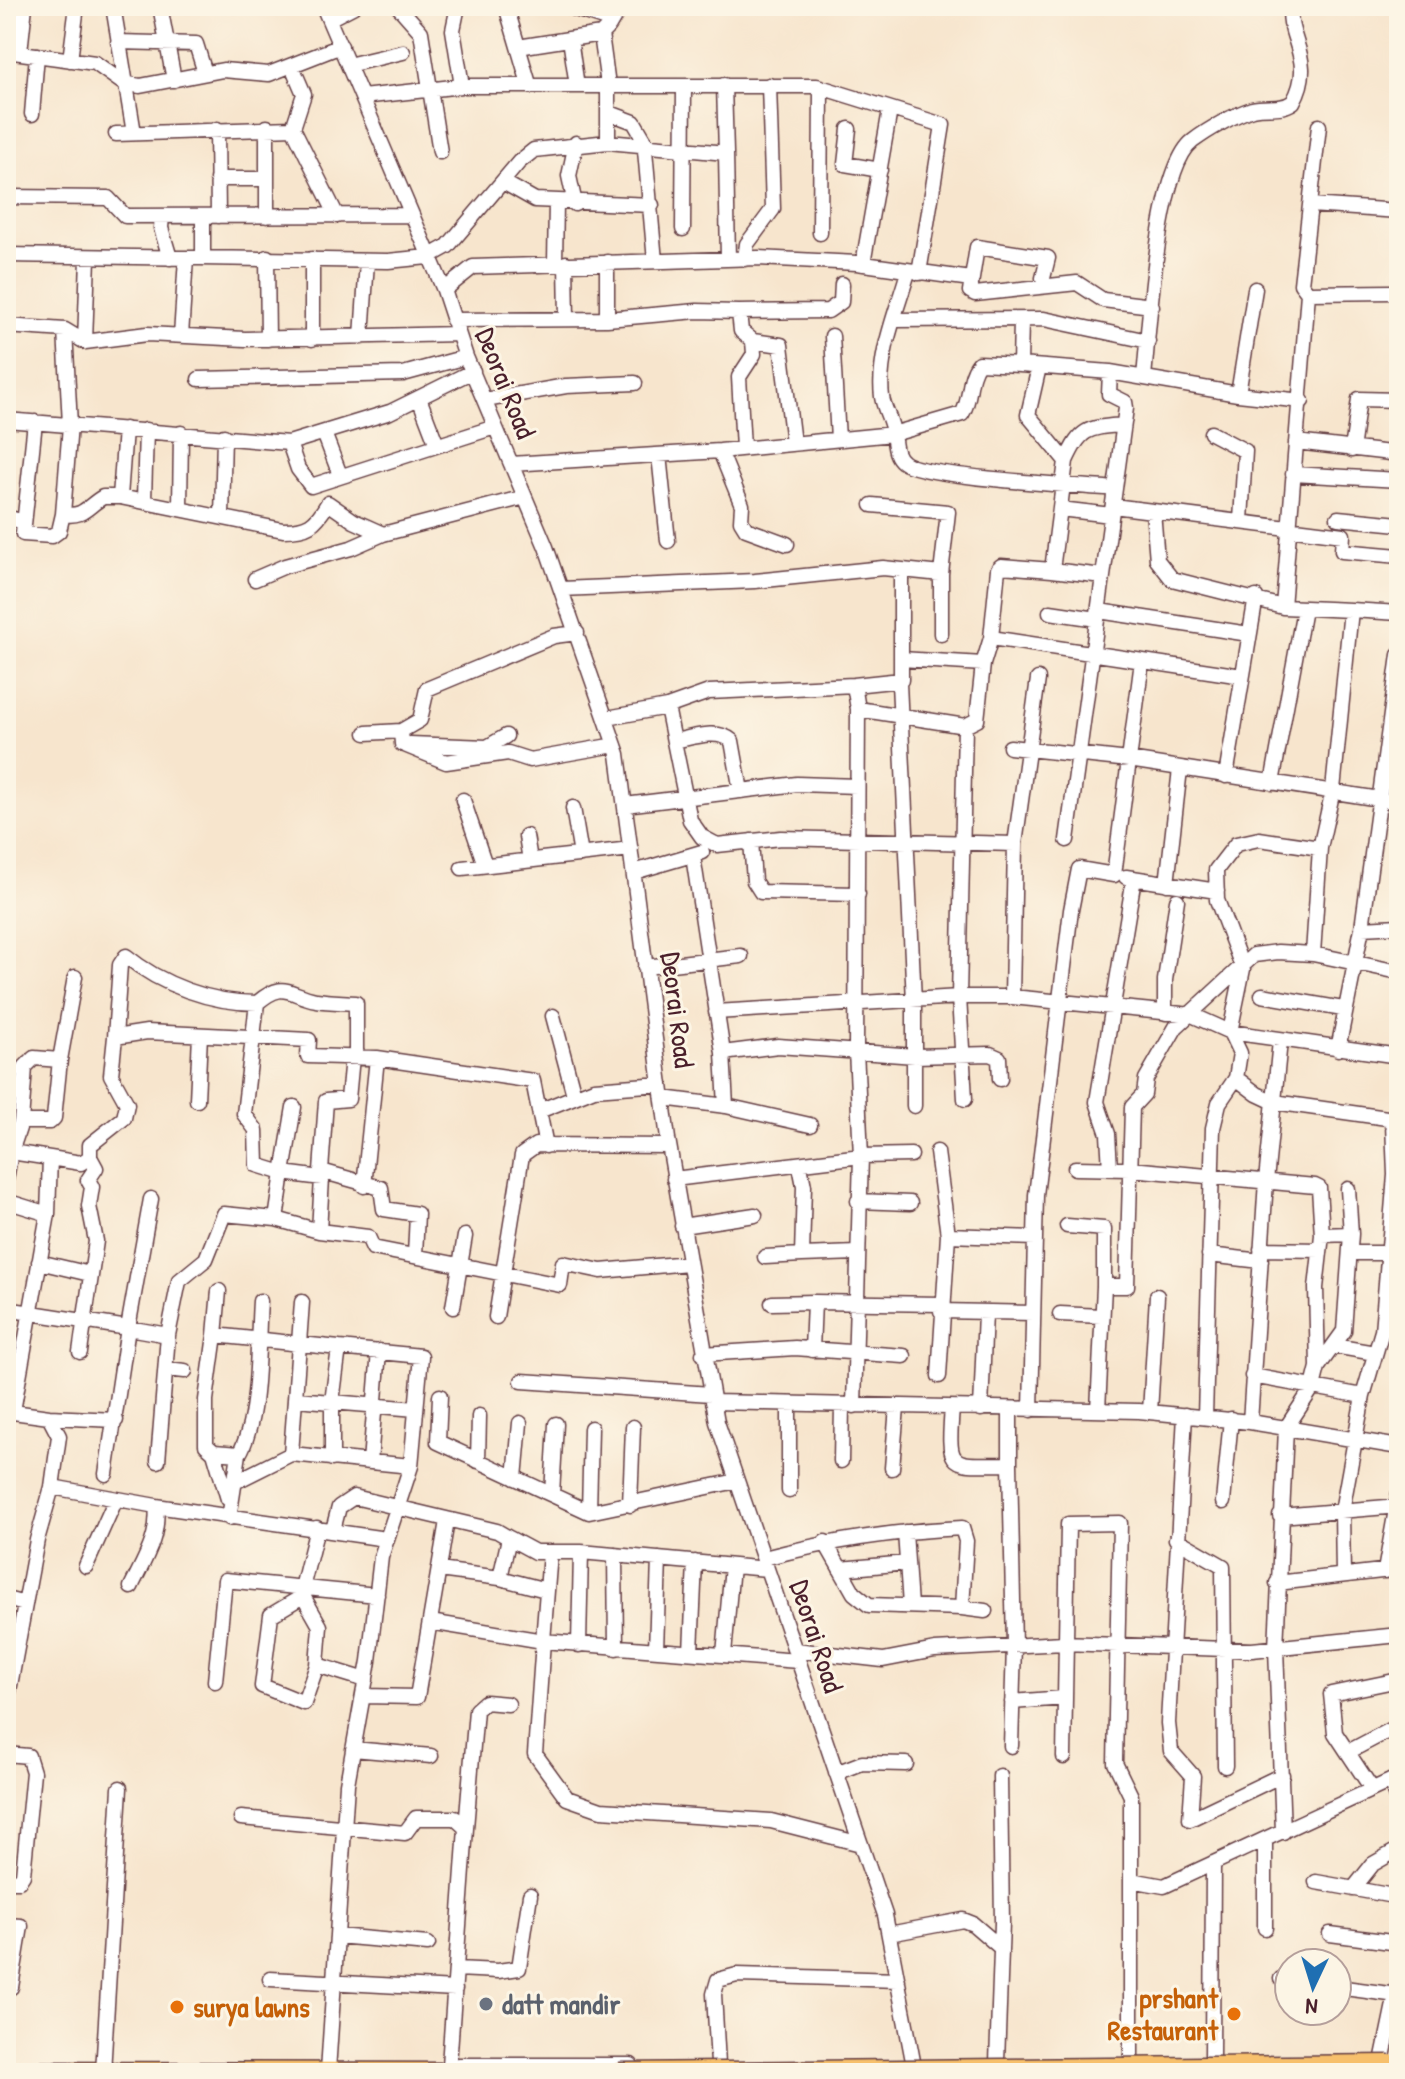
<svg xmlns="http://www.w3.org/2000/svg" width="1405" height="2079" font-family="'Patrick Hand',sans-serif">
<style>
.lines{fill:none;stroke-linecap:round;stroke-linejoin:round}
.minor-casing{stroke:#643d43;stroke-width:17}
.highway-casing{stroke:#643d43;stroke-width:23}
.minor{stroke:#fff;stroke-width:14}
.highway{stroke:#f7c06c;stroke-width:20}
.highway-bridge-casing{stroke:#643d43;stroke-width:23;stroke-linecap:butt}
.highway-bridge{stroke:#f7c06c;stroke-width:20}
.worship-dot{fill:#6b7280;stroke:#fcf5e5;stroke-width:3}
.food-dot{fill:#e8710a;stroke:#fcf5e5;stroke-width:3}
.labels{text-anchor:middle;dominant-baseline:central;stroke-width:6;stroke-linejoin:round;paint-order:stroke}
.street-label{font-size:28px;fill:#4a1f2b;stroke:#fcf5e5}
.food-label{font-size:28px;font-weight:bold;fill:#c56008;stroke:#fcf5e5;text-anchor:end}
.worship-label{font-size:28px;font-weight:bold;fill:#5b616d;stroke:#fcf5e5;text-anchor:start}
</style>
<rect width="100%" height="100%" fill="#fcf5e5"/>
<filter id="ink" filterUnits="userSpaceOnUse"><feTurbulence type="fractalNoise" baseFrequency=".0125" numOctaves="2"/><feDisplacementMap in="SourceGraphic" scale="16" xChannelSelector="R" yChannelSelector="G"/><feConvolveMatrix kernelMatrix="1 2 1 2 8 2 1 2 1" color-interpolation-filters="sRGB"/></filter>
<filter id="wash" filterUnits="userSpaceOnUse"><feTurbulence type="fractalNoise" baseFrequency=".006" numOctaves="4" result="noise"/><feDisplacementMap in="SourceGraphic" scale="32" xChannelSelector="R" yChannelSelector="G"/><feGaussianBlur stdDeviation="1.8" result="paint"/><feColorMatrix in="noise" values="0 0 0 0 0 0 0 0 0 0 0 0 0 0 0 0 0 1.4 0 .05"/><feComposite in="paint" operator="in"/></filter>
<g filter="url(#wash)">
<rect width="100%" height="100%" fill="#f7e5cd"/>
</g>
<g filter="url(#ink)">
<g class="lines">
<g class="minor-casing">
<path id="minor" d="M113,6L134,133
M160,6L174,80
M323,6L444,290L466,357L546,547L618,754L668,1139L717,1422L885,1915L913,2061
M398,6L421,32L440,152
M458,6L453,30L462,86
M506,6L529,84
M329,19L354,6
M609,26L621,6
M601,34L608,85V142
M570,39L577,86
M118,42L196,44L205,73
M518,47L601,34L609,26L606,19L569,7
M6,51L95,63L123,83L140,86L223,70L269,74L341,46
M20,52L25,6
M70,60L77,6
M348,65L403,52
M292,66L304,94L293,128
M724,85L726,153
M684,86H817L943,125L919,273
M362,97L462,86H684L683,229
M610,113L634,122L644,139L655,261
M32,114L37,55
M267,127V216
M217,129L218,216
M849,129L845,164L880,170
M116,134L293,128L337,216
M217,179H267
M503,182L535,200L652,205
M6,197L108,198L125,216L412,215
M575,204L569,176L576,143
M1310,205L1399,211
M162,216L161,228L170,258
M820,233L821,87
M6,255L388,261L428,257L448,246L519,162L534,150L608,142L726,153L728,259
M267,257L268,339
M203,258V216
M745,259L747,244L773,209L769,85
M555,263L556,202
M566,263L567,319
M863,264L890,110
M908,272C897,311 877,356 882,397C884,410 892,420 893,434L962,414C972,398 967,378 979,363L1020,365
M1043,278L1048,258L977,247L970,291L975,294L1077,283L1103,300L1152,306
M1255,289L1238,394L1302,401
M444,290L473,267L758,258L857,263L971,279
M1308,293L1392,292
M739,312L828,311L841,302L842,284
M607,319V262
M453,320L607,319L697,311L739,312L741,331L753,341L781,345L793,443
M895,320L1044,319L1148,341
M1021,320L1020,365L1110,372L1238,394
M6,326L65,330L85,342L147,334L245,339L458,334
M65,330L70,425L63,514C84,518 87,506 103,497H120L283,530C308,530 315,525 328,503L354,521L383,534
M181,336L186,258
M832,336L838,439
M362,337L367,261
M312,339V259
M85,342L88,258
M1039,367L1028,415L1066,461L1052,570L1103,576
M1144,377C1149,329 1157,168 1193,141C1209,129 1234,115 1252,109C1267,105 1280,111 1293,102C1317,60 1285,37 1291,6
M199,379L403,374L466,357
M419,398L437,445
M485,400L566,386L635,383
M6,420L289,443L298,469L311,486L495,427
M35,422L23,534L52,536L59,531L63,514
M324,433L340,475
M1211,433L1245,451L1241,521
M1296,442L1399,454
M289,443L390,412L473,371
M743,448L739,377L754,354L753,341
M1352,450L1359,399L1399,400
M720,451L742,505L741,521L746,529L787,544
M659,455L668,541
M1066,461C1081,427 1088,428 1123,425
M511,464L720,451L893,434C895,444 894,455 903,462C920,477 1083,486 1115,489
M1293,474L1399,480
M120,497L125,429
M144,500L146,430
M872,505L948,512L941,574
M1113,506L1343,535L1342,551L1399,556
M180,508L181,433
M1060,509L1111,515
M1153,511L1157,560L1172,579L1283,607L1351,610L1333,790L1320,848L1313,954
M6,517L24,522
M222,517L224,436
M1338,518L1399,524
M255,579L285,566L351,548L383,534L525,497
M561,589L755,581L883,568L941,574V634
M1283,607L1308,293L1301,284L1319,126
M1351,610L1399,613
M1099,611L1249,634
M1050,612L1097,619
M991,638L998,569L1001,566L1052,570
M901,659L983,664
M899,683L914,1001V1106
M854,685L901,680V570
M667,707L690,820L702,837L717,845L781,838L1015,844L1012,997
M607,718L667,707L709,692L854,685L858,709L965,726L977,720L983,664L991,638L1242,676
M965,726L959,997L965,1099
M401,731L420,720L427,689L554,636L577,633
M366,733L401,731L402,744L446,762L508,753L530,760L615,745
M674,741C691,738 718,728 732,741L741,791
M410,744L487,747L506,736
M1010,747L1129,760L1399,802
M1226,776L1256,597
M1272,783L1304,609
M463,800L485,865
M625,805L797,784L857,786
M573,808L581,855
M526,836L530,860
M1067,840L1126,408L1125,402L1109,394L1110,372
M751,841L754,881L761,892L858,894
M1015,844L1038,679
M462,868L631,849
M634,872L702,852
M1126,877L1217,891
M1167,884L1180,769
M1362,928L1399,926
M645,967L741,956
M1262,995L1343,1009
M716,1012L959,997H1012L1192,1015L1230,1032L1399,1056
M1165,1013V980L1177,900
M553,1016L574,1095
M115,1037L120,965L126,956C161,985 211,1003 257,1003
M1338,1049L1362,928L1399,655
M723,1053L778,1046L915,1056L990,1054L999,1058L1000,1079
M352,1057L348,1099L326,1101L321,1171L381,1188L384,1209L417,1214L415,1255
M1236,1078L1257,1094L1274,1102L1387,1118L1393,1124L1395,1175L1382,1331L1363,1396L1342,1511L1343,1575
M663,1098L726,1106L723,1053L693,856
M197,1100L200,1035
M726,1106L810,1125
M294,1107L283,1173L257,1165L256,1130L244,1114L257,1003C284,980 287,994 316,1000C329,1002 343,1002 356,1003V1057
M539,1111L594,1089L661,1084
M21,1122L25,1067L34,1058L60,1060
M6,1150L11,1152L6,1179
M937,1152L948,1235L939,1376
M50,1158L81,1163L90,1157V1145L124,1118L127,1104L111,1075L115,1037L147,1032L309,1040L308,1056L377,1058L533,1081L546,1146
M800,1166L804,1186L802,1255L857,1253
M1075,1168L1131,1169L1315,1186L1319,1188L1322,1235
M1110,1169L1108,1134L1097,1102L1134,878
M321,1171L322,1178L283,1173L276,1219L319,1231L368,1237L373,1248L560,1285L563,1263L601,1271L688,1263
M674,1179L861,1156L911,1155
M364,1186L377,1058
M151,1199L128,1328L168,1335L158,1461
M6,1201L48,1214
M858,1201L910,1203
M682,1226L755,1215
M1067,1226L1104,1229V1286
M319,1231L322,1178
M948,1235L1034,1238
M1261,1249L1320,1250
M1350,1253H1399
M1209,1255L1261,1261
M765,1257L802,1255
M39,1262L90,1274
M260,1301C257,1343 260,1419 239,1454L214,1452L206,1445V1400L215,1335L339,1348L332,1402V1459
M772,1303L814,1302
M453,1307L465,1236
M6,1309L128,1328L106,1474
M941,1311L1033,1313
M1060,1314L1101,1316
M496,1317L522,1155L536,1145L669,1146
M168,1335L179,1281L206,1259L224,1214L276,1219
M215,1335L219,1291
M1334,1346L1375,1353
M812,1350L814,1302L941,1304
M80,1352L96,1241L89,1206L92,1187L88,1180L96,1168L90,1157
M703,1354L795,1348L904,1356
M1318,1367L1316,1288L1322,1235L1351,1234
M166,1369L185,1371
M1252,1376L1363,1396
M522,1381L711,1394
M440,1396L438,1442L589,1512L737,1481
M296,1399L416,1409
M713,1402L1139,1411L1250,1422L1399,1447
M854,1406L861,1156L856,1050L858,709
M952,1408C947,1472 950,1464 1010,1464L1014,1645L1011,1746
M981,1409L985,1313
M1010,1409V1464
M1031,1410L1036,1195L1071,910L1079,869L1114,875L1142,661
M1098,1410L1104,1286H1127L1132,1107L1144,1094L1146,1079L1176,1027L1254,955L1278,952L1313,954L1399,972
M6,1411L49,1417L116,1420
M13,1411L48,1214L50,1158L11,1152L21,1122H50L54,1118L60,1060L75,977
M1150,1412L1157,1296
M1185,1415L1168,1723L1171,1751L1193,1776L1190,1819L1282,1775
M1205,1417L1213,1128L1219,1103L1236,1078L1240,1053L1230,1032L1243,969L1217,900L1216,870L1236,844L1259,839L1320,848
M1250,1422L1266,1181L1280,1041
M214,1452L228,1499
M291,1454L302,1302
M478,1461L479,1416
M841,1461L842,1406
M370,1462L379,1351
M892,1468L897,1407
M515,1478L520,1423
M233,1483L291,1454L411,1466
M52,1487L156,1506
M789,1491V1404
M552,1494L556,1424
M1223,1502L1231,1419
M630,1505L633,1427
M589,1512L591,1428
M1280,1516L1399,1506
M229,1518L239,1454
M317,1528L302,1588L303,1596L320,1626L317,1665L366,1680
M333,1530L339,1507L354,1497L497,1531L509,1538
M905,1532L910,1606
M1176,1539L1223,1566L1225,1766
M550,1553L543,1641L798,1661
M615,1555L616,1648
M764,1558C829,1541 894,1531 962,1528L966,1541L962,1608L869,1605L854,1593L825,1542
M86,1566L115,1501
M840,1569L907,1563
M439,1570L500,1578L509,1538L535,1552H581L767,1569
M1385,1571L1399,1493
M500,1578L546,1590
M1277,1583L1399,1569
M131,1587C144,1560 160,1536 156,1506L386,1539
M303,1596L271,1615L262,1686L304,1703L317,1665
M6,1599L25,1604
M962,1608L985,1611
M430,1622L543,1641L535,1754L567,1798L601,1810L771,1821L861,1844
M579,1645L581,1552
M656,1650L659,1559
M795,1650L883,1660L935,1650L1064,1643L1252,1650L1399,1635
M691,1652L695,1562
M724,1654L732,1566
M215,1681L225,1580L377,1595
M363,1696L417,1697L447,1521
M1012,1702L1064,1698
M6,1707L37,1540L52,1487L59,1436L49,1417
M353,1749L431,1756
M1348,1752L1399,1725
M6,1754L28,1756L33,1772L23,1875L19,1881H6
M1064,1757L1068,1524L1120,1523L1115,1763L1131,1796V2060
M836,1773L862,1763L906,1764
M1390,1781L1399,1805
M1372,1789L1335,1733L1331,1694L1399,1680
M241,1818L405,1833L416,1818H455L466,1828L449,2065
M466,1828L476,1710L485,1702L508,1704
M1283,1832L1276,1648L1286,1428L1313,1387L1318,1367L1344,1331L1351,1234L1348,1189
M1131,1880L1164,1886L1399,1777
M1316,1882L1399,1897
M1353,1889L1373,1864L1399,1849
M6,1925L21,1926L11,1987L6,1986
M1265,1928V1840
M889,1934L963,1920L973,1924L1001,1948
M1330,1934L1399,1943
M337,1936L428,1944
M456,1969L498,1971L519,1968L530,1895
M270,1979L455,1989
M1281,1979L1289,1980
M1337,1987L1397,1995
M1383,2057L1399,1980
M1212,2060L1213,1863
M997,2062L1002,1923L1000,1776
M718,2064L714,1994L718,1980L737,1975L898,1980
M459,2065H631
M328,2071L347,1784L369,1661L381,1557L411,1466L421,1356L339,1348
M103,2072L120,1788"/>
</g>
<g class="highway-casing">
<path id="highway" d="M6,2072L470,2073"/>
</g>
<use href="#minor" class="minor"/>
<use href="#highway" class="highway"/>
<g class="highway-bridge-casing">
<path id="highway-bridge" d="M619,2073L1390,2065"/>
</g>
<use href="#highway-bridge" class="highway-bridge"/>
</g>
</g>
<circle class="worship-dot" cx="486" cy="2004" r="8"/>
<g class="food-dot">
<circle cx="177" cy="2007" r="8"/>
<circle cx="1234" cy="2014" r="8"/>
</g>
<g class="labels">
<g class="street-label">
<text transform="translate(506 383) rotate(68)">Deorai Road</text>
<text transform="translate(678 1010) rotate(83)">Deorai Road</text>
<text transform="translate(817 1636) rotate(72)">Deorai Road</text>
</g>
<g class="food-label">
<text x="1218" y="1998">prshant<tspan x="1218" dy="32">Restaurant</tspan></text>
<text x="193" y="2007" text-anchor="start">surya lawns</text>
</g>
<g class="worship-label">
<text x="502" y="2004">datt mandir</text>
</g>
</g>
<rect width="1405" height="2079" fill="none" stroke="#fcf5e5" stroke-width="32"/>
<g transform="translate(1313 1987) rotate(184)"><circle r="38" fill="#fcf5e5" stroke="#b59f9b" stroke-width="2"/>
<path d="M0-6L14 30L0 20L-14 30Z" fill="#1f6fb2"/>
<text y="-12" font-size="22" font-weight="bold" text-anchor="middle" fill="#4a1f2b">N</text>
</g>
</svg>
